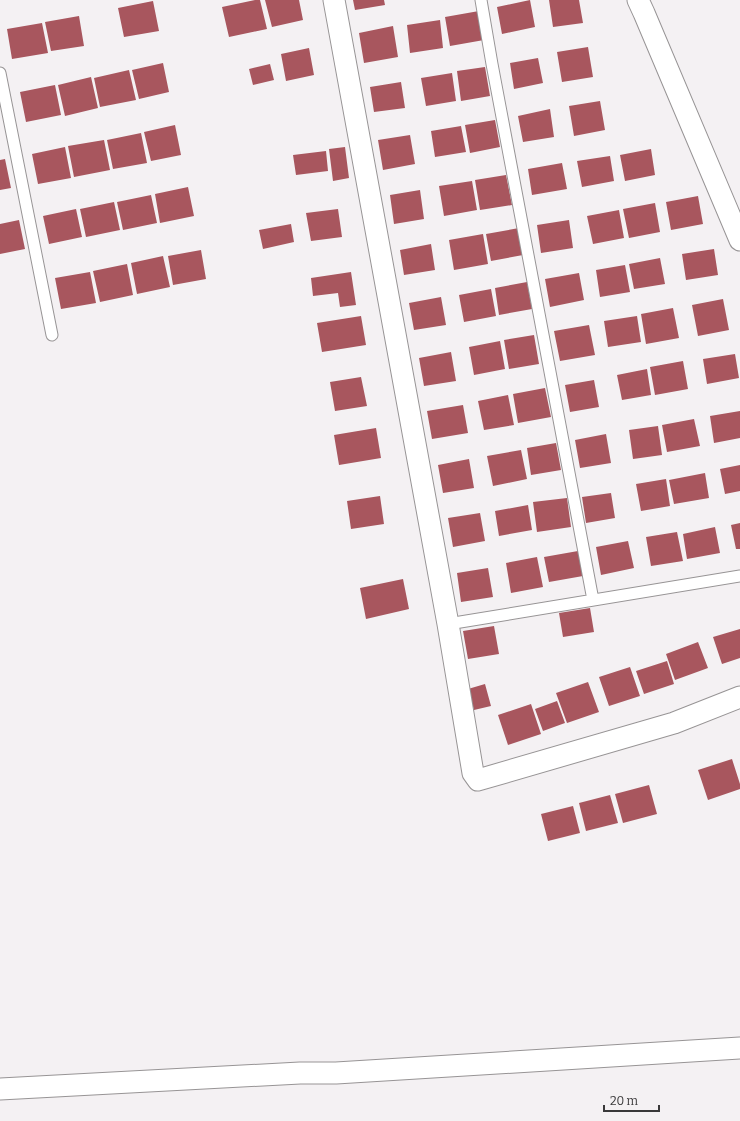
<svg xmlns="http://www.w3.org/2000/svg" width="740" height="1121" font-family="Bitter,serif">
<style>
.building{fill:#a8565e}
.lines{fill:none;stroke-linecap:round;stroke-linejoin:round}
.service-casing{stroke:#979495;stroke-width:13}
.minor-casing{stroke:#979495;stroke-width:23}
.service{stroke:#fff;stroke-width:11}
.minor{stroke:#fff;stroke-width:21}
</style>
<rect width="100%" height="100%" fill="#f4f1f3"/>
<path class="building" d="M255,0H260L267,29L229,37L222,7Z
M265,0H299L303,20L272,27Z
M353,0H384L385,5L355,10Z
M530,0L535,27L502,34L497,7Z
M549,0H579L583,23L553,27Z
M153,1L159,31L124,37L118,8Z
M479,11L484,40L450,46L445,17Z
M79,16L84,46L51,51L45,22Z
M440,20L443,48L410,53L407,25Z
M42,23L48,53L12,59L7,29Z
M393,26L398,57L364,63L359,33Z
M588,47L593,77L562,82L557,52Z
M309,48L314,75L286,81L281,54Z
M538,58L543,83L514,89L510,63Z
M163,63L169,92L139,99L132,70Z
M270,64L274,80L253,85L249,69Z
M485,67L490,96L461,101L457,71Z
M129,70L136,100L100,107L94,78Z
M452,73L456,101L426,106L421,78Z
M91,77L98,108L65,116L58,85Z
M401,82L405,108L374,112L370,87Z
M55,85L61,115L26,122L20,92Z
M600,101L605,130L574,136L569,106Z
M550,109L554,137L523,142L518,116Z
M495,120L500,147L470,153L465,125Z
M175,125L181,155L151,161L144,132Z
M461,126L466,152L435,157L431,131Z
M141,133L147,163L113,169L107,140Z
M410,135L415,164L383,170L378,140Z
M104,140L110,170L74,177L68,146Z
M65,147L71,178L38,184L32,154Z
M345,147L349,178L333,181L329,149Z
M651,149L655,175L625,181L620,155Z
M326,151L328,171L296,175L293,155Z
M610,156L614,181L582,187L577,161Z
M5,159L11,188L0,190V160Z
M562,163L567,189L532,195L528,169Z
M506,175L512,205L480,210L475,180Z
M472,181L477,210L444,216L439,186Z
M188,187L194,216L160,223L155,194Z
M420,190L424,219L394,224L390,195Z
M151,195L157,223L123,230L117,202Z
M698,196L703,224L671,230L666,202Z
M114,202L120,230L86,237L80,209Z
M655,203L660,232L629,238L623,209Z
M76,209L82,237L49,244L43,216Z
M338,209L342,237L311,241L306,213Z
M619,210L624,238L593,244L587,216Z
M19,220L25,249L0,254V224Z
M569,220L573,248L541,253L537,225Z
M291,224L294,242L263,249L259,230Z
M519,228L523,255L491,261L486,234Z
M483,234L488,264L454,270L449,240Z
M431,244L435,270L404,275L400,250Z
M714,249L718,275L686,280L682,254Z
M201,250L206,279L173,285L168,256Z
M163,256L170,287L137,294L131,263Z
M660,258L665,284L634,289L629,264Z
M127,264L133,295L100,302L93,271Z
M625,265L630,292L600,297L596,270Z
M90,272L96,303L61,309L55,278Z
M351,272L356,305L340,307L338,293L313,296L311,278Z
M579,273L584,300L550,307L545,279Z
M527,282L532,309L499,315L495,288Z
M491,289L496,316L464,322L459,295Z
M441,297L446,325L414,330L409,303Z
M723,299L729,330L698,336L692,305Z
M673,308L679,338L646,344L641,314Z
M361,316L366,345L322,352L317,323Z
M637,316L641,342L608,347L604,321Z
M589,325L595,355L560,361L554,331Z
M534,335L539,364L509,369L504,340Z
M500,341L505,369L474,375L469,347Z
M451,352L456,381L424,386L419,358Z
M735,354L739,378L707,384L703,359Z
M683,361L688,389L655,395L650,367Z
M647,369L651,395L622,400L617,375Z
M361,377L367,406L335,411L330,382Z
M594,380L599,407L570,412L565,385Z
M545,388L551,417L518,423L513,394Z
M508,395L514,425L484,430L478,401Z
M463,405L468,433L432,439L427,411Z
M740,411V438L714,443L710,416Z
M694,419L700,446L667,452L662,425Z
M658,426L662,455L633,459L629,430Z
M376,428L381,458L339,465L334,435Z
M606,434L611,463L580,468L575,440Z
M556,443L561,470L531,475L527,448Z
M521,450L527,479L493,486L487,456Z
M469,459L474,488L443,493L438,465Z
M740,465V491L725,494L720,469Z
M705,473L709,498L674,504L669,480Z
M666,479L670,506L641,511L636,484Z
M611,493L615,518L586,523L582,497Z
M380,496L384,524L351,529L347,501Z
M567,498L571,527L537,532L533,502Z
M528,505L532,530L499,536L495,511Z
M480,513L485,541L453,547L448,518Z
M740,523V549H736L731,525Z
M715,527L720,553L687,559L683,534Z
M677,532L683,561L651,566L646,537Z
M628,541L634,568L601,575L596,547Z
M578,551L583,576L549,582L544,557Z
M537,557L543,587L511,593L506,563Z
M488,568L493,597L461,602L457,573Z
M403,579L409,609L366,619L360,588Z
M590,608L594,632L563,637L559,613Z
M494,626L499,654L468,659L463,631Z
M740,629V658L722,664L713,637Z
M698,642L708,668L675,680L666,654Z
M667,661L674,684L644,694L636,671Z
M630,667L640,696L609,706L599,677Z
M588,682L599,712L567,723L556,693Z
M485,684L491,706L474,710L468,689Z
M557,701L565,723L543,731L535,709Z
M531,704L541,734L508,745L498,715Z
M732,759L740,784V789L708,800L698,770Z
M649,785L657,814L623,823L615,794Z
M610,795L618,823L586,831L579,803Z
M573,806L580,833L548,841L541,814Z"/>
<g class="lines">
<g class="service-casing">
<path id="service" d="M481,0L492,64L593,600
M0,73L52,335
M448,624L740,576"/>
</g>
<g class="minor-casing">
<path id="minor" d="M334,0L448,624L473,773L478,780L674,723L740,697
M638,0L644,13L740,240
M0,1089L300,1073H336L740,1048"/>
</g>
<use href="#service" class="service"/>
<use href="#minor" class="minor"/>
</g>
<path d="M604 1105v6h55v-6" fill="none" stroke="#393839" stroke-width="2"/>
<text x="610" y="1105" font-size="12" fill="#393839" stroke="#f4f1f3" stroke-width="3" paint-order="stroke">20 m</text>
</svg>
